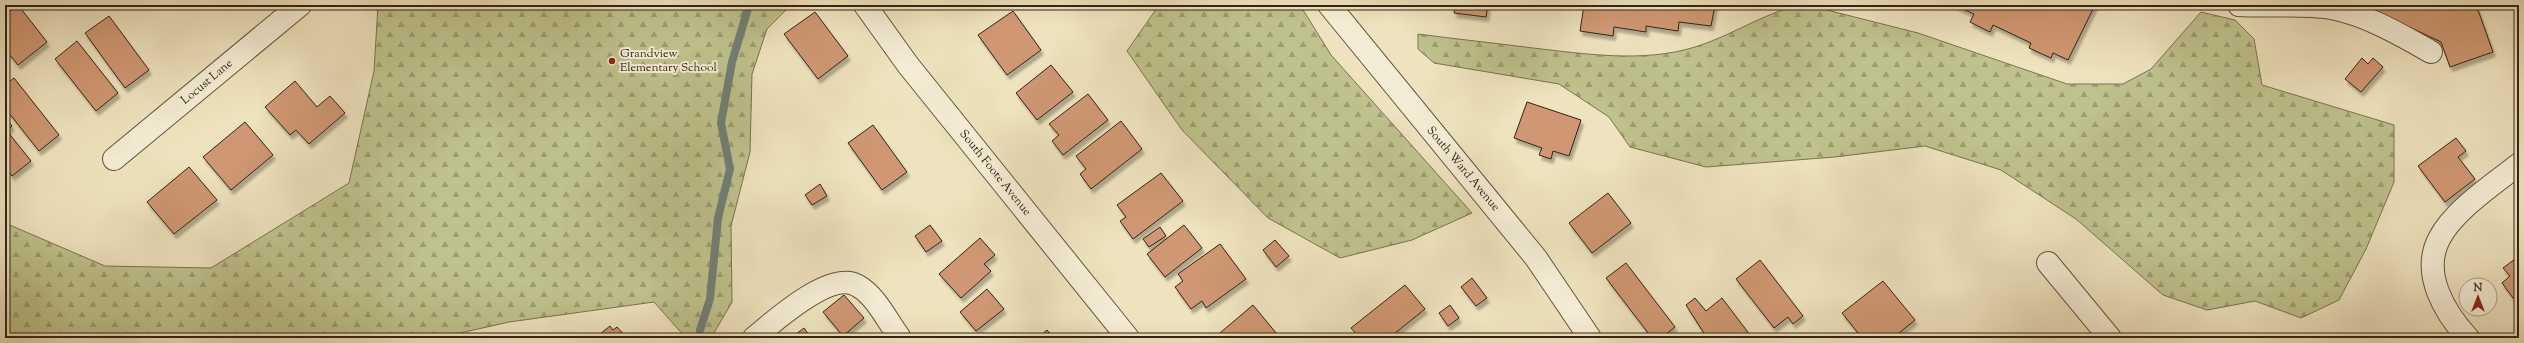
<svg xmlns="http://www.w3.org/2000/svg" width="2524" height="343" font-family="'Sorts Mill Goudy',serif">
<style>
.forest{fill:url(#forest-firs);stroke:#797350}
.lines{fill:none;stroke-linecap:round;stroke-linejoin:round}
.stream{stroke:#708075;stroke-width:8}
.building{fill:#cf9773;stroke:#332414;filter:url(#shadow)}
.minor-casing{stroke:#62543e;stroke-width:24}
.minor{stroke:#f4edd5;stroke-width:22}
.poi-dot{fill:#8f2418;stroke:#f4edd5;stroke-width:1.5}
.labels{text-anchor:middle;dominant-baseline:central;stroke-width:4;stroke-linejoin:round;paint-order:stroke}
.poi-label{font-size:12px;fill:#332414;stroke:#f4edd5;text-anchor:start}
.street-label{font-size:12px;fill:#332414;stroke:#f4edd5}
</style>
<defs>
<pattern id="forest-firs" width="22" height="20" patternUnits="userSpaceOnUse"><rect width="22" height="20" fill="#bfc28d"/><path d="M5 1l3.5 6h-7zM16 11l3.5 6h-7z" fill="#9c9d72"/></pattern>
<filter id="shadow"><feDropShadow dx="2.5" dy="4.5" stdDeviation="1" flood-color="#0004"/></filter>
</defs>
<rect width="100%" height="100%" fill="#eee3be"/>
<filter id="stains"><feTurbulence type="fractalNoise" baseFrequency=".005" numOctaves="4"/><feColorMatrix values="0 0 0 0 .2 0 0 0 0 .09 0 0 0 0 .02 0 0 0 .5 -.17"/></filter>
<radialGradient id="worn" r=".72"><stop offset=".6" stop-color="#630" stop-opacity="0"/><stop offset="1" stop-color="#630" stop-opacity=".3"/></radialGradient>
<path class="forest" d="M378,5H791L767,29L752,74L750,152L731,226L732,302L711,338H686L654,302L509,322L438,338H7L5,336V223L105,266L211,268L349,183L374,71Z
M1159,5H1300L1331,55L1472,213L1412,240L1340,258L1268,218L1182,130L1127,51Z
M1799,5H1807L1918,33L2067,84H2123L2151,69L2201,12L2235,20L2254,39L2262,85L2394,125V182L2366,249L2339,300L2301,318L2255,301L2207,310L2163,295L2076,219L2001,170L1925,146L1835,157L1706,167L1630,147L1609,117L1559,84L1434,63L1418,49V34C1456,39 1494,43 1533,48C1586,54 1643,63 1695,47C1731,36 1762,14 1799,5Z"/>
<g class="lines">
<path class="stream" d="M700,330L710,299L718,218L730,169L721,123L732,62L749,5"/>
</g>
<path class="building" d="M18,5L47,42L18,65L5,49V15Z
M1455,5H1488L1486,17L1454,13Z
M1584,5H1715L1711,26L1679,22L1678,31L1646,26V32L1614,27L1613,36L1580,31Z
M1954,5H2095L2068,60L2053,53L2051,58L2029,48L2031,43L1993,25L1990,32L1970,22L1974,14Z
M2363,5H2473L2477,7L2493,52L2450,67L2441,42Z
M1013,11L1041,50L1007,75L978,35Z
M815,12L848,56L818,79L784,34Z
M109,16L149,70L125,88L85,33Z
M77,41L118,93L96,111L55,59Z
M2362,58L2368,64L2373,58L2383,67L2361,92L2345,79Z
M1051,65L1073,92L1037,120L1016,93Z
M14,78L59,135L39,151L5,108V85Z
M295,81L317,107L330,96L345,113L309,144L296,130L290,135L265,107Z
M1088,94L1108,120L1063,155L1052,141L1059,135L1049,124Z
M1527,102L1581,120L1569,156L1553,151L1551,159L1539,155L1542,148L1514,138Z
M5,117L12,126L7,131L31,161L12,176L5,166Z
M1121,121L1142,149L1091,189L1080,174L1086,169L1076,156Z
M245,122L273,155L231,190L203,157Z
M873,125L907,172L882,190L848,143Z
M2456,138L2466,151L2458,157L2475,179L2445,202L2418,166Z
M189,167L217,200L174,234L147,202Z
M1161,173L1183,201L1133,239L1120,221L1126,217L1117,205Z
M820,184L827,196L812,205L805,195Z
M1608,193L1631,223L1592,253L1569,223Z
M930,225L942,241L926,252L915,236Z
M1184,225L1202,248L1165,277L1147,254Z
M1160,227L1166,236L1149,247L1143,239Z
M980,238L995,255L984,264L991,271L961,298L939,274Z
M1275,240L1289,256L1276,267L1263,250Z
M1220,244L1246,279L1206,308L1202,301L1191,309L1175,287L1183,281L1178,274Z
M2519,256V293L2513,298L2502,283L2510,276L2503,268Z
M1760,260L1803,316L1793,324L1788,317L1774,328L1736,279Z
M1626,263L1675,327L1661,338H1652L1606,278Z
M1472,278L1487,298L1476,306L1461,287Z
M1883,281L1915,320L1893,338H1862L1842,313Z
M1405,285L1425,309L1389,338H1360L1351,328Z
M987,289L1004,309L976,331L960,312Z
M844,295L864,318L843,336L823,312Z
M1695,298L1706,311L1722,298L1750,335L1747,338H1707L1686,305Z
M1253,305L1276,333L1270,338H1214Z
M1450,305L1459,318L1448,326L1439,313Z
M610,326L613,330L617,327L627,338H595Z
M804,328L811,338H791Z
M1047,330L1054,338H1038Z"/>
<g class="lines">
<g class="minor-casing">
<path id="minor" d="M865,5L908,65L1128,338
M1329,5L1536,258L1590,338
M2239,5C2268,7 2303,3 2331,8C2367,15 2399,34 2431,52
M114,159L300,5
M2048,263L2110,338
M754,338C774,321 832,269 858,286C876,296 888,322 900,338
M2468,338C2445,313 2421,274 2439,239C2454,210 2494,184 2519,164"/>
</g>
<use href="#minor" class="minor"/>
</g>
<circle class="poi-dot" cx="612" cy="61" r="4"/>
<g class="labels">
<g class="poi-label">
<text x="620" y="54">Grandview<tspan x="620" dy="14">Elementary School</tspan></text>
</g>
<g class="street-label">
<text transform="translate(207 82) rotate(-40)">Locust Lane</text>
<text transform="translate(1463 169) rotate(50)">South Ward Avenue</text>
<text transform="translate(995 173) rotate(51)">South Foote Avenue</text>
</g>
</g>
<rect width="2524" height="343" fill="none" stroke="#eee3be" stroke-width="20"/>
<rect x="6" y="6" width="2512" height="331" fill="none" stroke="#332414" stroke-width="2"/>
<rect x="10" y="10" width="2504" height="323" fill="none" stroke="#332414"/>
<g transform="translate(2478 297)"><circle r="19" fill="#f4edd5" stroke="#a79d88"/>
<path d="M0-3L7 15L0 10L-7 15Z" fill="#8f2418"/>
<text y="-6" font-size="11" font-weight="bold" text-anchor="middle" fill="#332414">N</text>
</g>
<rect width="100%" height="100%" filter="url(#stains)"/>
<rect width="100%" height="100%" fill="url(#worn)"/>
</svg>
